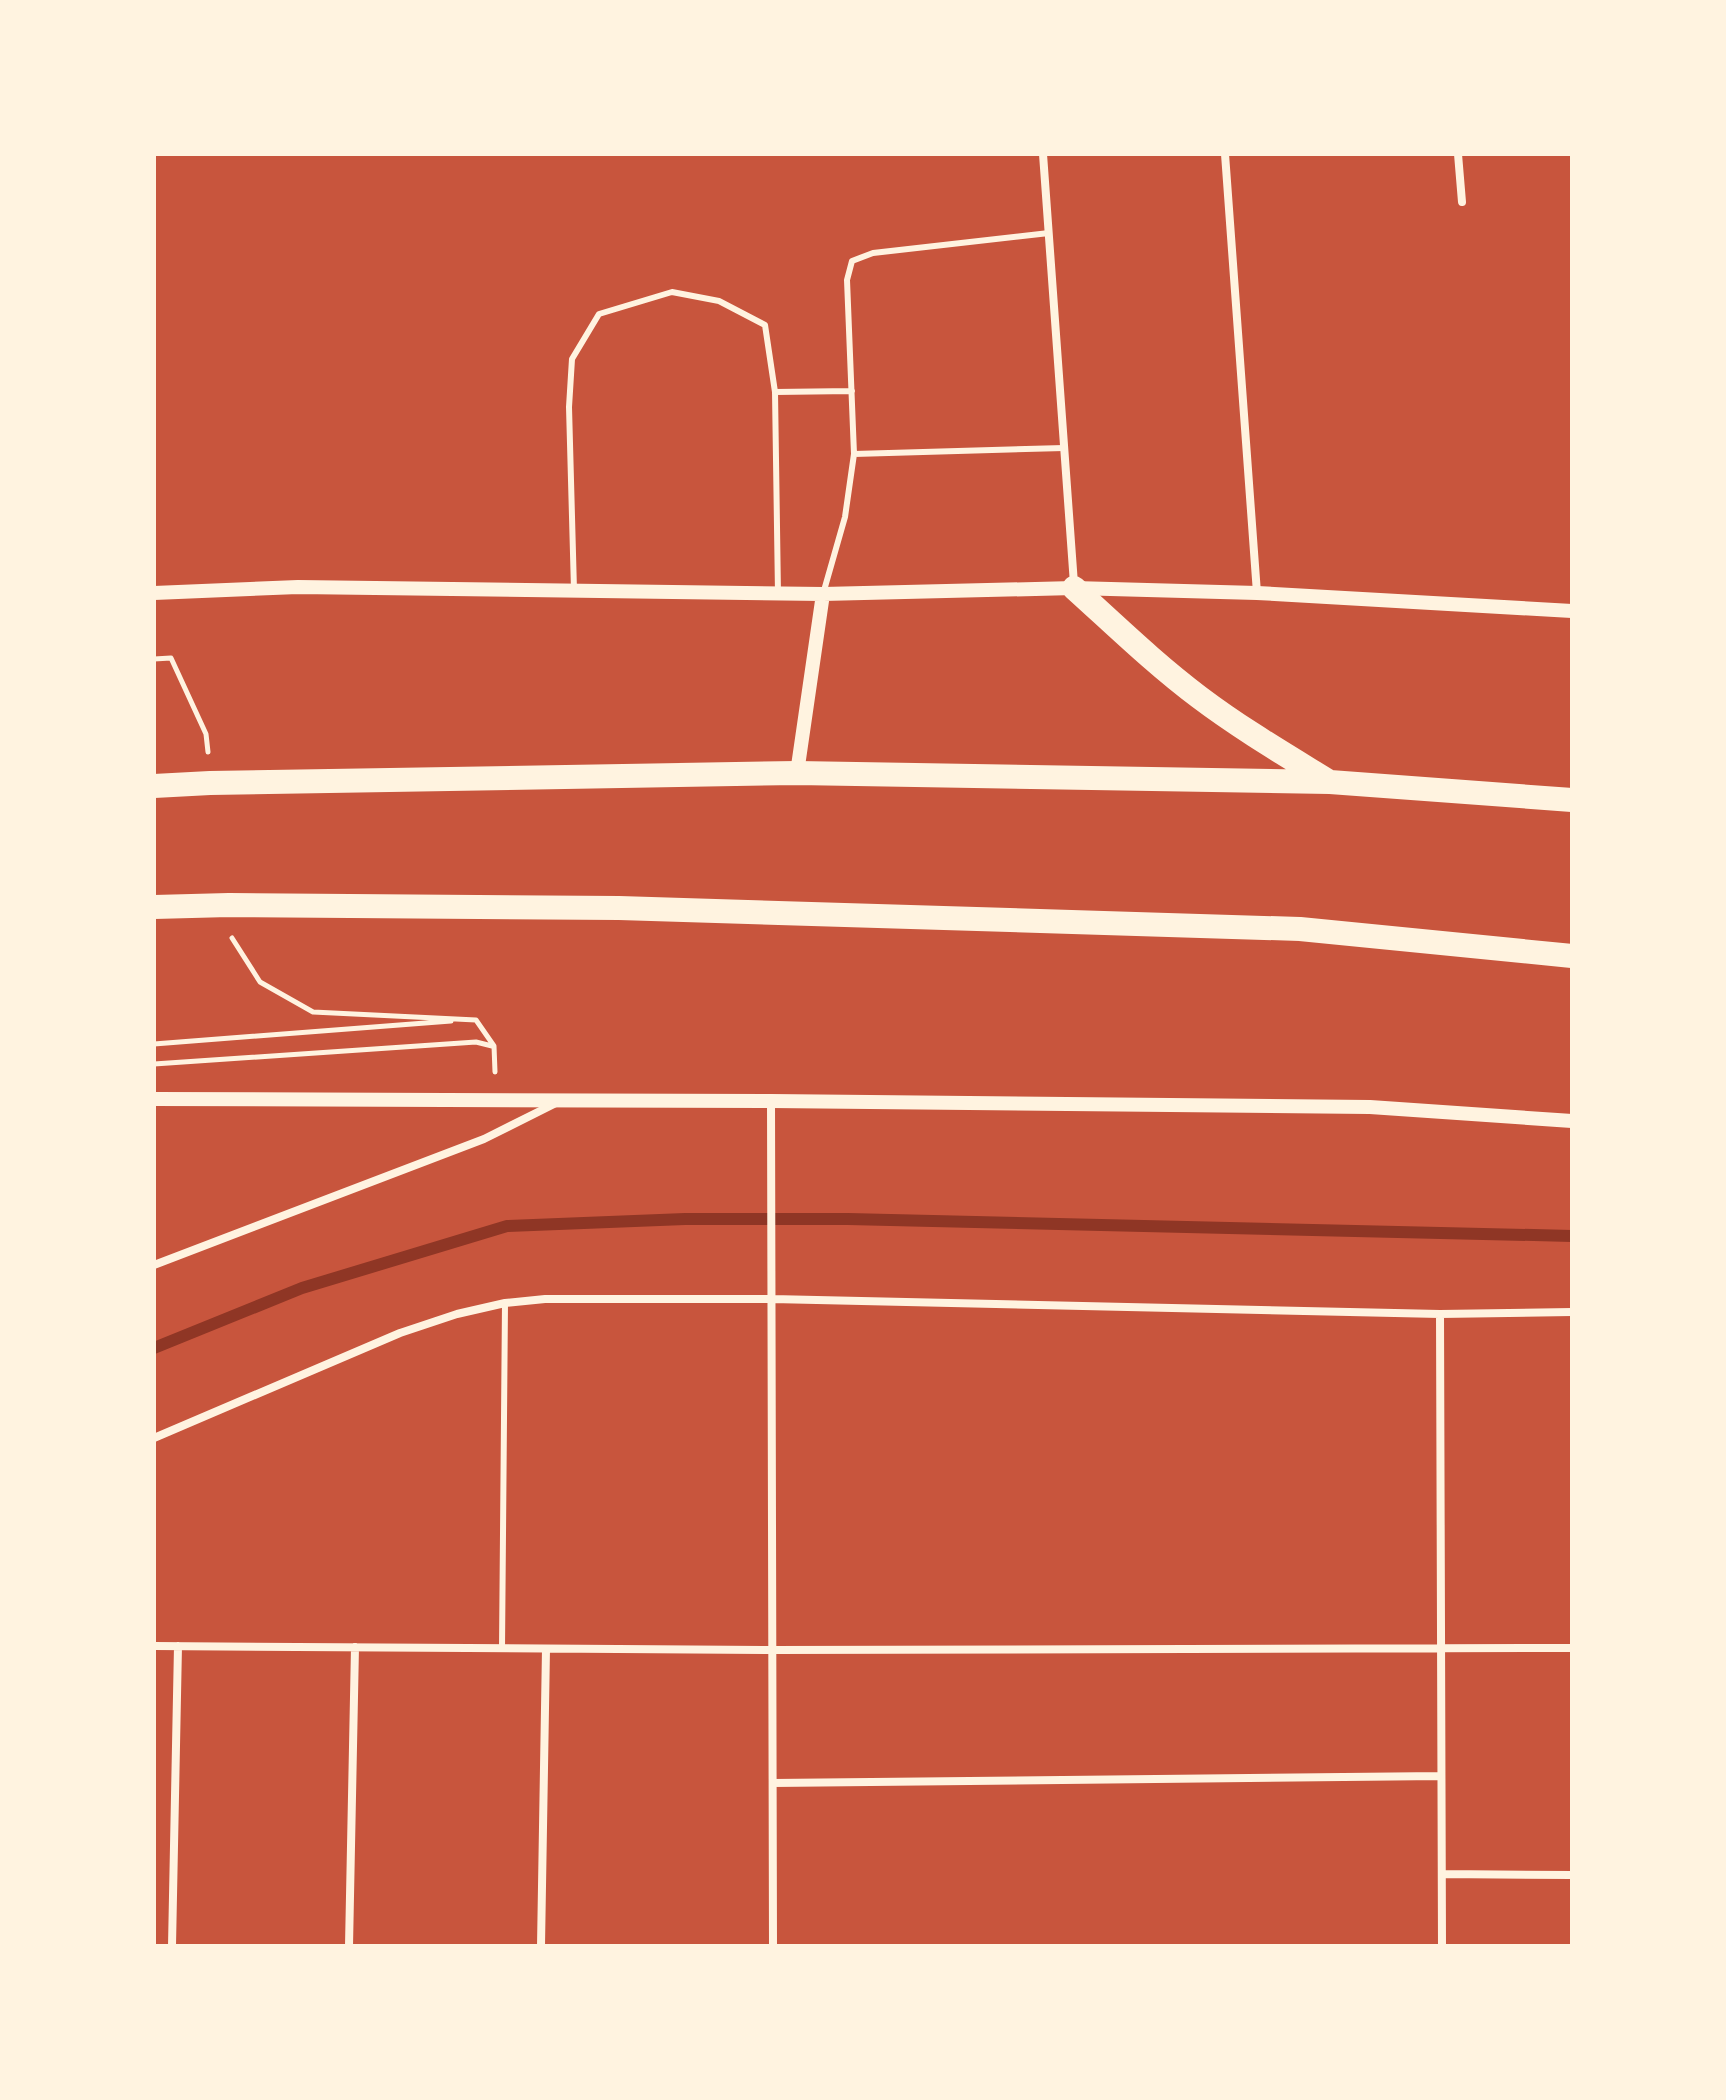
<svg xmlns="http://www.w3.org/2000/svg" width="1726" height="2100" font-family="'Source Serif 4',serif">
<style>
.lines{fill:none;stroke-linecap:round;stroke-linejoin:round}
.stream{stroke:#8f3625;stroke-width:12}
.path{stroke:#fff3e0;stroke-width:5}
.service{stroke:#fff3e0;stroke-width:6}
.minor{stroke:#fff3e0;stroke-width:8}
.tertiary{stroke:#fff3e0;stroke-width:14}
.motorway{stroke:#fff3e0;stroke-width:24}
</style>
<rect width="100%" height="100%" fill="#c8553d"/>
<g class="lines">
<path class="stream" d="M154,1348L302,1288L507,1226L685,1219H848L1572,1236"/>
<path class="path" d="M154,659L171,658L206,734L208,752
M232,938L260,982L313,1012L476,1020L494,1046L495,1072
M154,1044L451,1021
M154,1064L476,1042L492,1046"/>
<path class="service" d="M775,392L852,391
M854,454L1064,448
M574,590L569,407L572,359L599,314L672,292L719,301L765,325L775,392L778,594
M823,594L845,517L854,454L847,280L852,261L873,253L1049,233
M502,1649L505,1303"/>
<path class="minor" d="M1043,154L1074,584
M1225,154L1257,593
M1458,154L1462,202
M771,1101L773,1946
M154,1265L484,1139L556,1103
M1440,1314L1442,1946
M154,1438L400,1333L457,1314L505,1303L545,1299H772L1440,1314L1572,1312
M154,1646L773,1650L1572,1648
M773,1783L1441,1776
M1442,1874L1572,1875
M172,1946L178,1646
M349,1946L355,1647
M541,1946L546,1649"/>
<path class="tertiary" d="M154,593L298,587L823,594L1074,588L1257,593L1572,611
M797,773L823,594
M154,1099L771,1101L1370,1107L1572,1121"/>
<path class="motorway" d="M1074,588C1115,625 1155,664 1199,697C1240,728 1284,754 1328,781
M154,786L210,783L797,773L1330,782L1572,800
M154,907L229,905L619,908L1300,929L1572,956"/>
</g>
<rect width="1726" height="2100" fill="none" stroke="#fff3e0" stroke-width="312"/>
</svg>
